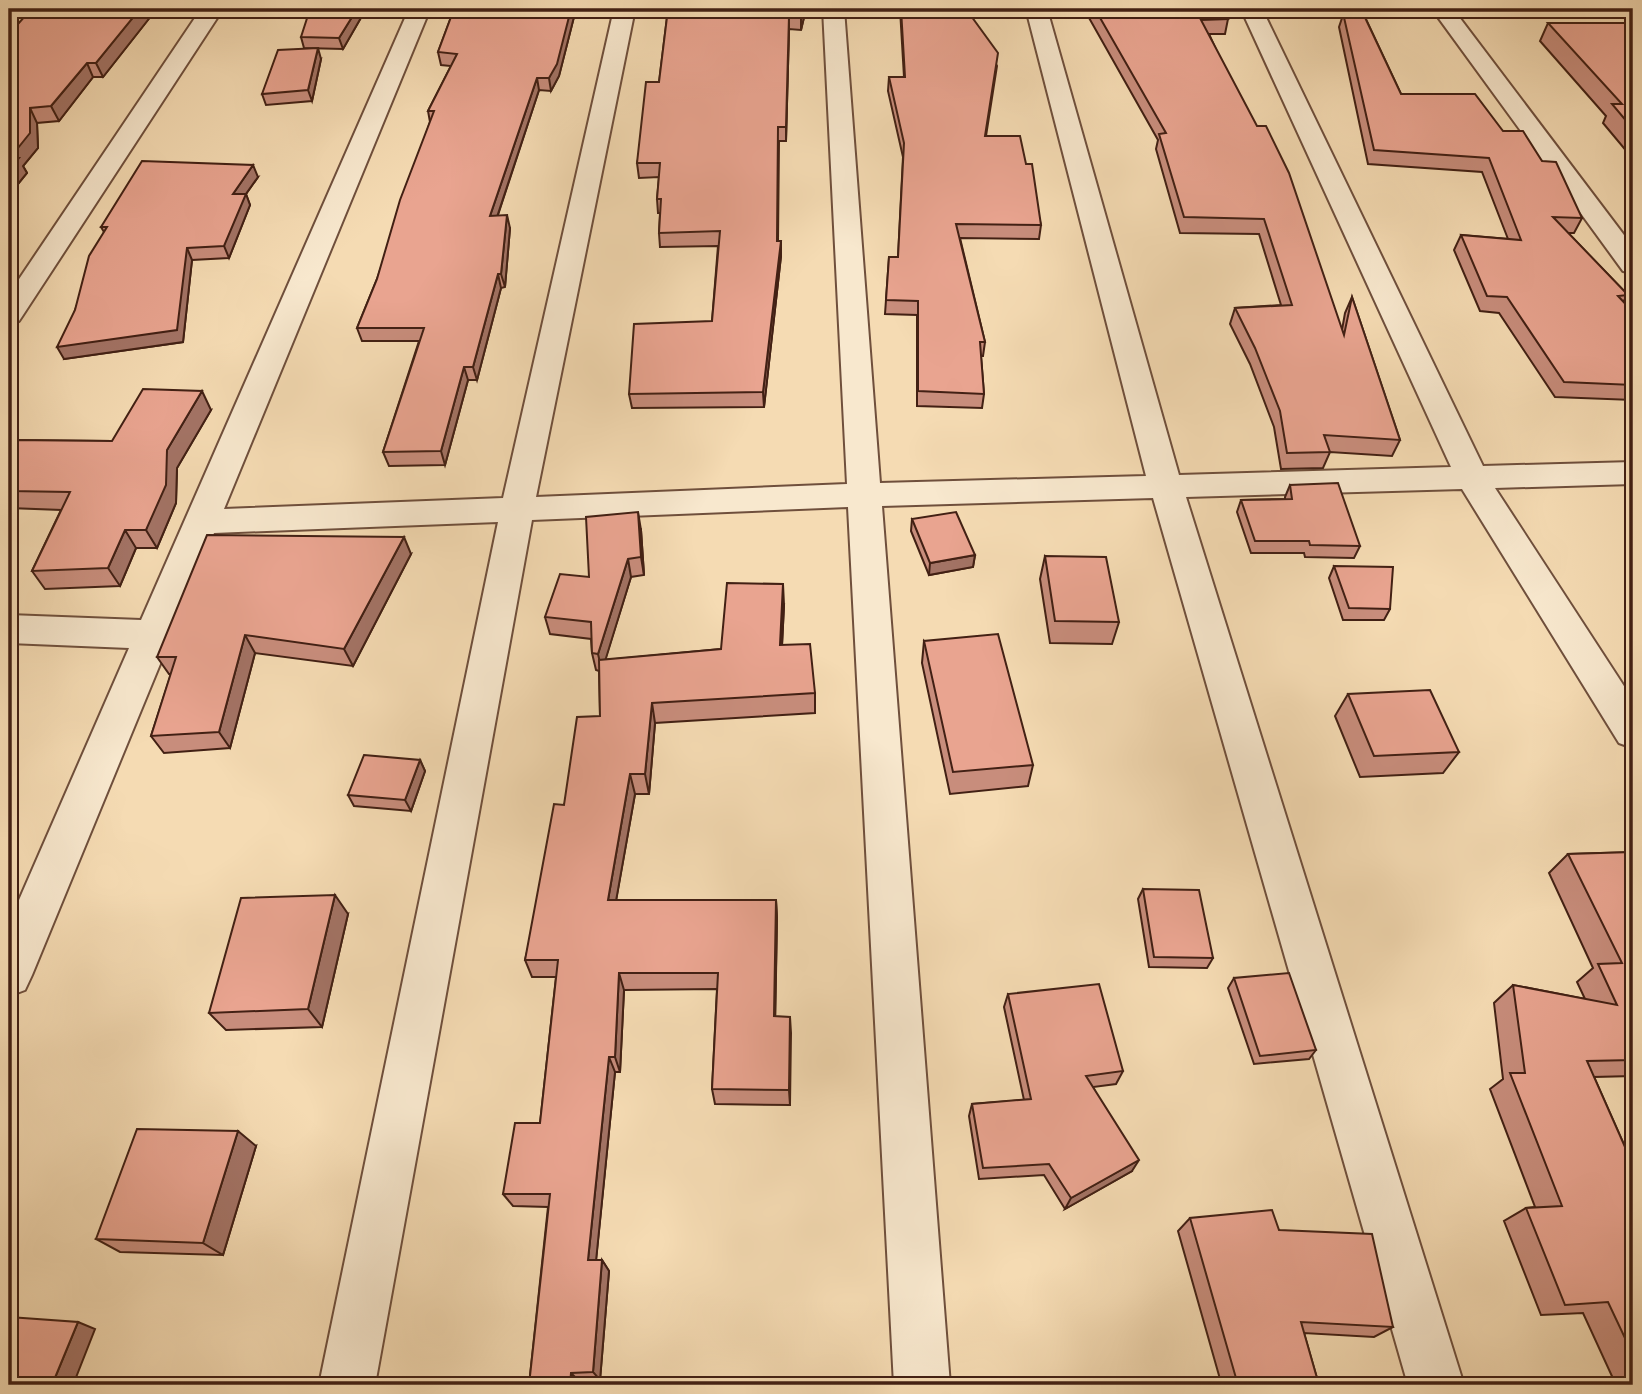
<svg xmlns="http://www.w3.org/2000/svg" width="1642" height="1394" font-family="'EB Garamond',serif">
<style>
.lines{fill:none;stroke-linecap:round;stroke-linejoin:round}
.minor-casing{stroke:#6f4f3c;stroke-width:4}
.minor{fill:#f8e8ce;fill-rule:evenodd}
.wall{fill:#c88d7c;stroke:#422014;stroke-width:2}
.shaded-wall{fill:#a37365;stroke:#422014;stroke-width:2}
.building{fill:#e9a490;stroke:#422014;stroke-width:2}
</style>
<rect width="100%" height="100%" fill="#f5dbb3"/>
<filter id="stains"><feTurbulence type="fractalNoise" baseFrequency=".00286" numOctaves="4"/><feColorMatrix values="0 0 0 0 .2 0 0 0 0 .09 0 0 0 0 .02 0 0 0 .5 -.17"/></filter>
<radialGradient id="worn" r=".72"><stop offset=".6" stop-color="#630" stop-opacity="0"/><stop offset="1" stop-color="#630" stop-opacity=".3"/></radialGradient>
<g class="lines">
<g class="minor-casing">
<path id="minor" d="M201,9H223L23,315L19,321L9,324V294Z
M409,9H430L224,509L503,498L614,9H635L536,497L847,484L823,9H844L880,483L1146,476L1026,9H1047L1179,475L1451,467L1241,9H1262L1483,466L1633,462V484L1495,488L1633,700V748L1619,743L1462,489L1186,497L1464,1385H1408L1153,498L882,506L950,1385H894L848,507L532,520L375,1385H319L498,522L214,533L32,975L25,990L9,996V923L129,648L9,643V615L141,620Z
M1432,9H1453L1633,247V273L1623,271Z"/>
</g>
<use href="#minor" class="minor"/>
</g>
<path class="wall" d="M53,9H154L155,11L103,77H93L59,121L37,123L38,148L23,166L27,173L9,195L47,15Z
M366,9L343,49L304,48L301,37Z
M454,9H576L559,76L551,91L539,90L498,215L510,228L505,287L501,288L477,380H468L445,465L389,466L383,452L419,341H362L357,328L377,279L430,122L428,111L451,66L441,65L438,52Z
M652,9H806L801,30L789,29L786,141H779L778,241H781V256L764,407L632,408L629,394L712,321L718,246L660,247L659,233L660,213H658L657,199L659,177L639,178L637,163L659,82L667,17L653,16Z
M900,9H966L997,66L986,136L1026,164L1041,225L1039,239L960,238L985,342L983,356H981L984,394L982,408L917,406V315L885,314L889,257H898L903,157L888,91L889,77H904Z
M1084,9H1222L1228,19L1225,34H1209L1342,330L1345,313L1352,297L1400,440L1392,456L1330,452L1323,468L1281,469L1274,427L1250,364L1230,324L1235,308L1281,305L1259,234L1180,233L1156,149L1158,140Z
M1316,9H1404L1401,15H1364L1401,94L1503,131L1542,161L1582,218L1574,233H1568L1628,295L1623,302L1633,312V400L1555,397L1499,313L1480,311L1454,250L1461,235L1508,239L1482,172L1368,164L1339,27L1343,15H1319Z
M1548,23H1633V159L1603,123L1606,116L1540,41Z
M321,59L312,101L266,105L262,94Z
M258,177L246,194L250,205L229,258L192,260L183,342L64,359L75,310L104,232L101,227Z
M211,410L177,468L176,503L157,548H136L120,586L45,589L32,571L61,510L9,508V440L112,441Z
M1290,485L1360,546L1354,558L1305,557L1304,553H1251L1237,512L1241,500L1285,499V497Z
M912,519L975,555L973,567L929,575L911,531Z
M641,530L644,575L631,577L605,660L721,649L784,605L782,645L815,693V713L655,723L649,794H635L616,900H776L777,918L775,1017H790V1105L715,1104L712,1089L717,989L624,990L620,1072H615L596,1260H602L609,1271L600,1380L579,1381L529,1385L548,1207L513,1206L503,1194L540,1123L556,977H532L525,960L564,805L600,716L599,671L596,670L592,653L591,639L550,634L545,617Z
M411,554L353,666L255,653L230,748L164,753L151,736L171,674H169L157,657Z
M1045,556L1119,622L1112,644L1050,643L1040,579Z
M1334,566L1390,609L1384,620H1343L1329,578Z
M924,641L1033,765L1028,786L950,794L922,663Z
M1348,694L1459,752L1443,773L1360,777L1335,716Z
M420,760L425,771L411,811L354,806L348,795Z
M1633,852V1076L1594,1077L1633,1165V1385H1616L1583,1313L1541,1315L1504,1221L1526,1208L1535,1207L1490,1089L1503,1079L1494,1003L1513,985L1585,999L1577,982L1593,968L1549,873L1568,854Z
M1143,889L1213,958L1207,968L1149,967L1138,899Z
M348,914L322,1027L226,1030L209,1013Z
M1234,978L1316,1050L1309,1059L1254,1064L1228,988Z
M1008,994L1123,1071L1116,1084L1093,1087L1132,1171L1065,1209L1044,1175L979,1179L969,1116L972,1104L1024,1100L1004,1007Z
M256,1146L223,1255L120,1252L96,1239Z
M1190,1218L1279,1230L1393,1327L1374,1337L1304,1333L1319,1385H1207L1216,1380L1220,1379L1178,1231Z"/>
<path class="shaded-wall" d="M139,9H154L155,11L103,77L96,63Z
M357,9H366L343,49L339,38Z
M571,9H576L559,76L551,91L549,78Z
M803,9H806L801,30V16Z
M789,16V29L786,141V127Z
M318,48L321,59L312,101L308,90Z
M87,63L93,77L59,121L51,106Z
M537,78L539,90L493,229L490,216Z
M30,108L37,123L38,148L23,166L27,173L9,195L10,158Z
M253,165L258,177L246,194L250,205L229,258L224,246L233,194Z
M9,201L13,209L9,215Z
M507,215L510,228L505,287L501,274Z
M781,241V256L764,407L763,392Z
M187,248L192,260L183,342L64,359L57,347Z
M498,274L501,288L477,380L473,367Z
M464,367L468,380L445,465L441,451Z
M202,391L211,410L177,468L176,503L157,548L146,530L167,450Z
M638,512L641,530L644,575L641,557Z
M125,530L136,548L120,586L108,568Z
M404,537L411,554L353,666L344,649Z
M975,555L973,567L929,575L930,563Z
M628,559L631,577L602,671L598,654Z
M783,584L784,605L781,666L780,645Z
M245,635L255,653L230,748L219,732Z
M652,703L655,723L649,794L645,774Z
M420,760L425,771L411,811L405,800Z
M630,774L635,794L613,918L608,900Z
M335,895L348,914L322,1027L308,1009Z
M776,900L777,918L775,1032L774,1016Z
M619,973L624,990L620,1072L615,1057Z
M790,1017L791,1033L790,1105L789,1090Z
M609,1057L615,1072L595,1271L588,1260Z
M238,1131L256,1146L223,1255L203,1243Z
M1139,1160L1132,1171L1065,1209L1071,1198Z
M602,1260L609,1271L600,1380L593,1372Z
M78,1322L95,1329L73,1385H52Z
M571,1373L579,1381L578,1385H570Z"/>
<path class="building" d="M53,9H140L96,63H87L51,106L30,108V133L10,158H19L9,170V34L26,15H47Z
M310,9H357L339,38L301,37Z
M454,9H571L557,64L549,78H537L490,216L507,215L501,274H498L473,367H464L441,451L383,452L424,328H357L377,279L400,200L434,111H428L457,54L438,52Z
M668,9H803L801,16H789L786,127H778L777,241H781L763,392L629,394L634,324L712,321L720,231L659,233L661,199H657L660,163H637L646,82H659Z
M901,9H966L998,53L985,136H1020L1026,164H1032L1041,225L956,224L985,342H980L984,394L918,391V301L886,300L889,257H898L904,143L889,77H905Z
M1095,9H1222L1228,19L1201,20L1257,126H1266L1289,173L1344,335L1352,297L1400,440L1324,435L1330,452L1287,453L1280,411L1255,348L1235,308L1292,305L1264,219L1184,217L1159,134L1166,133Z
M1357,9H1361L1401,94H1475L1503,131H1523L1542,161L1556,162L1582,218L1553,217L1628,295L1618,296L1633,312V385L1564,382L1507,297L1487,296L1461,235L1521,240L1489,158L1374,150L1343,13Z
M1548,23H1633V129L1612,104H1622Z
M318,48L308,90L262,94L278,50Z
M142,161L253,165L233,194H246L224,246L187,248L177,330L57,347L75,310L89,256L107,227H101Z
M143,389L202,391L167,450L166,485L146,530H125L108,568L32,571L70,492L9,491V440L112,441Z
M1338,483L1360,546L1310,545L1309,541H1255L1241,500L1292,499L1290,485Z
M638,512L641,557L628,559L598,654L592,653L591,622L545,617L560,574L589,577L586,517Z
M956,512L975,555L930,563L912,519Z
M207,535L404,537L344,649L245,635L219,732L151,736L176,657H157Z
M1045,556L1106,557L1119,622L1055,621Z
M1334,566L1393,567L1390,609L1349,608Z
M727,583L783,584L780,645L810,644L815,693L652,703L645,774H630L608,900H776L774,1016L790,1017L789,1090L712,1089L718,973H619L615,1057H609L588,1260H602L593,1372L571,1373L570,1385H529L550,1194H503L515,1123H540L558,960H525L554,804L564,805L577,717L600,716L599,660L721,649Z
M998,634L1033,765L953,772L924,641Z
M1430,690L1459,752L1374,756L1348,694Z
M364,755L420,760L405,800L348,795Z
M1633,852V1060L1587,1061L1633,1165V1355L1608,1302L1565,1305L1526,1208L1562,1206L1510,1073H1525L1513,985L1617,1005L1598,964L1622,963L1568,854Z
M1143,889L1199,890L1213,958L1154,957Z
M335,895L308,1009L209,1013L241,898Z
M1289,973L1316,1050L1260,1056L1234,978Z
M1099,984L1123,1071L1086,1076L1139,1160L1071,1198L1049,1164L983,1168L972,1104L1031,1099L1008,994Z
M137,1129L238,1131L203,1243L96,1239Z
M1272,1210L1279,1230L1372,1234L1393,1327L1301,1322L1319,1385H1217L1216,1380L1236,1378L1190,1218Z
M9,1317L78,1322L52,1385H9Z
M816,1381L817,1385H795Z"/>
<rect width="1642" height="1394" fill="none" stroke="#f5dbb3" stroke-width="35"/>
<rect x="10" y="10" width="1621" height="1373" fill="none" stroke="#422014" stroke-width="3.5"/>
<rect x="18" y="18" width="1607" height="1359" fill="none" stroke="#422014" stroke-width="2"/>
<rect width="100%" height="100%" filter="url(#stains)"/>
<rect width="100%" height="100%" fill="url(#worn)"/>
</svg>
